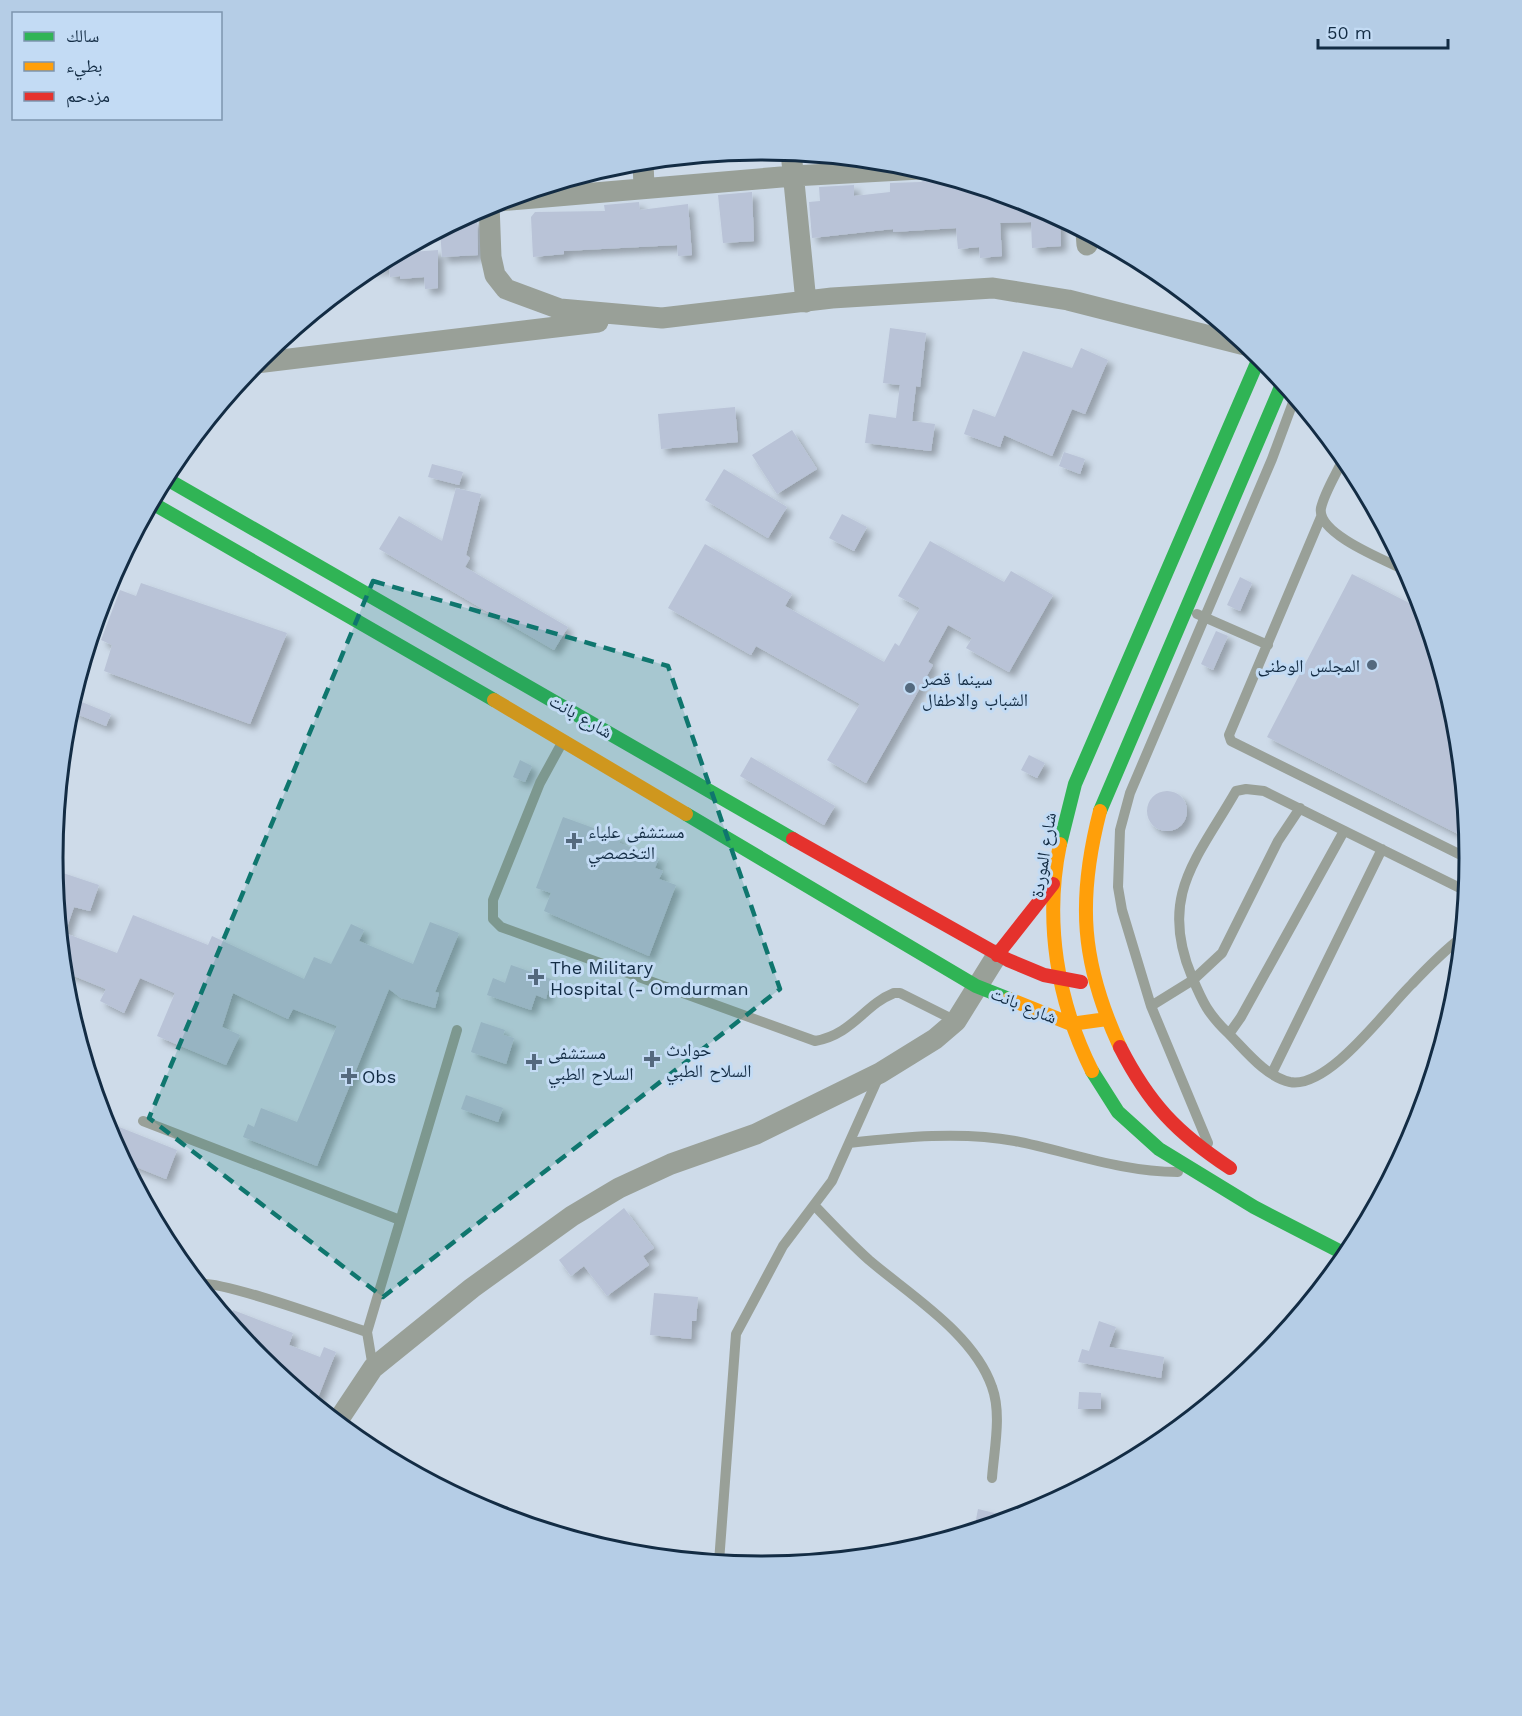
<svg xmlns="http://www.w3.org/2000/svg" width="1522" height="1716" font-family="'Work Sans','Noto Naskh Arabic',sans-serif">
<style>
.building{fill:#b9c3d7;filter:url(#shadow)}
.lines{fill:none;stroke-linecap:round;stroke-linejoin:round}
.lane{stroke:#99a098;stroke-width:10}
.street{stroke:#99a098;stroke-width:21}
.fast{stroke:#30b455;stroke-width:14}
.slow{stroke:#ff9f0a;stroke-width:14}
.jam{stroke:#e5322d;stroke-width:14}
.marked{fill:#0f766e;fill-opacity:0.2;stroke:#0f766e;stroke-width:4.5;stroke-dasharray:12 8;stroke-linejoin:round}
.poi-dot{fill:#54697e;stroke:#c3dbf4;stroke-width:2}
.labels{text-anchor:middle;dominant-baseline:central;stroke-width:6;stroke-linejoin:round;paint-order:stroke}
.poi-label{font-size:18px;fill:#132c44;stroke:#c3dbf4;text-anchor:start}
.street-label{font-size:18px;fill:#132c44;stroke:#c3dbf4}
.rim{fill:none;stroke:#132c44;stroke-width:3}
</style>
<defs>
<filter id="shadow"><feDropShadow dx="5.5" dy="5.5" stdDeviation="3" flood-color="#0004"/></filter>
</defs>
<rect width="100%" height="100%" fill="#cedbe9"/>
<path class="building" d="M936,174L1032,204L1060,218L1061,246L1032,248L1031,222L1000,223L1002,256L980,258L979,247L958,249L956,228L893,232V229L812,238L809,202L820,201L819,187L854,185V196L890,192V183L921,182Z
M752,192L754,241L723,243L718,195Z
M639,202L640,210L688,204L692,255L678,256L677,245L564,251V254L533,257L531,217L535,212L605,211L604,205Z
M477,219L478,255L442,257L440,230L460,220Z
M438,250V288L425,289L424,277L400,279V276L390,277L389,268L367,270L398,253Z
M890,328L926,333L920,387L916,386L912,421L935,424L931,451L865,443L869,414L896,418L900,385L883,383Z
M1081,348L1108,360L1085,414L1072,409L1052,456L1004,435L1000,447L964,434L973,409L995,417L1023,351L1072,368Z
M735,407L738,442L661,449L658,414Z
M792,430L817,469L777,494L752,455Z
M1064,452L1085,459L1080,474L1059,466Z
M432,464L463,472L459,485L428,477Z
M724,469L787,507L768,538L705,500Z
M456,488L481,494L466,555L470,558L465,567L568,627L554,650L379,549L399,516L442,541Z
M842,514L867,527L854,551L829,538Z
M930,541L1004,582L1011,571L1053,595L1009,672L966,648L972,638L948,625L928,662L933,665L866,783L827,760L860,704L756,646L751,655L668,608L705,544L792,594L785,606L884,662L895,643L899,646L920,608L898,596Z
M1352,574L1423,610L1456,720L1468,839L1267,737Z
M1240,577L1252,583L1240,611L1227,605Z
M141,583L287,633L250,724L104,671L112,645L101,640L120,590L136,596Z
M1216,631L1228,636L1213,670L1201,664Z
M77,700L111,714L106,726L72,712Z
M1029,755L1045,763L1037,778L1021,770Z
M751,757L835,806L824,825L740,776Z
M520,760L532,766L525,782L513,777Z
M1147 811a20 20 0 1 1 40 0a20 20 0 1 1-40 0Z
M563,817L621,838L619,843L659,858L655,868L663,871L659,879L676,885L649,956L544,911L551,893L536,888Z
M60,872L99,885L90,911L74,907L65,933L117,953L133,915L208,945L212,936L304,979L314,957L331,964L351,924L364,930L359,941L413,964L430,922L459,933L435,992L439,993L435,1008L401,998L389,989L317,1166L243,1137L248,1124L254,1127L261,1108L297,1122L337,1026L293,1009L288,1019L233,993L222,1027L240,1035L226,1065L157,1036L175,993L140,978L124,1013L100,1001L106,989L64,972L54,874L59,875Z
M511,965L551,979L546,999L536,995L531,1010L487,995L493,978L505,983Z
M481,1022L505,1030L503,1035L514,1038L506,1064L471,1052Z
M466,1095L503,1108L498,1122L461,1109Z
M104,1121L177,1150L166,1179L124,1162Z
M624,1208L654,1248L643,1256L649,1265L607,1296L584,1266L571,1276L559,1260Z
M654,1293L698,1297L696,1321H692L691,1339L650,1335Z
M233,1310L293,1333L289,1345L320,1357L324,1347L336,1352L317,1400L304,1395L260,1359L229,1321Z
M1099,1321L1116,1327L1109,1347L1164,1357L1161,1378L1078,1362L1082,1349L1089,1351Z
M1079,1392L1101,1393V1409H1078Z
M978,1509L1015,1518L974,1530Z"/>
<g class="lines">
<path class="lane" d="M1344,457C1337,473 1325,491 1321,508C1316,534 1387,561 1407,571
M1321,517L1229,735L1231,741L1469,859
M1197,614L1268,645
M563,741L540,783L493,900V919L501,927L815,1041C853,1034 864,1005 894,993H900L956,1021
M1344,831L1241,1017L1229,1034C1208,1014 1203,1003 1192,977C1158,896 1197,859 1236,791L1246,789L1264,791L1466,891
M1151,1006L1193,980L1222,953L1278,841L1300,808
M1229,1034C1245,1050 1266,1077 1290,1082C1329,1089 1386,1009 1412,984C1428,967 1444,951 1462,937
M1272,1073L1382,849
M143,1121L400,1220
M849,1143C903,1137 961,1131 1015,1141C1070,1152 1121,1172 1178,1172
M1208,1143L1151,1006L1122,910L1118,887L1120,830L1130,793L1272,459L1295,397
M814,1205C832,1224 850,1243 869,1260C910,1295 974,1334 992,1387C1002,1414 994,1450 992,1478
M198,1284C219,1279 339,1323 367,1332
M373,1368L367,1332L457,1030
M719,1562L736,1334L783,1246L832,1181L879,1076"/>
<path class="street" d="M791,152L806,302
M643,161L644,188
M499,201L793,176L920,169
M489,204L491,257L495,275L506,289L560,309L662,318L832,298L993,288L1068,300L1249,346
M1086,232L1087,245
M256,363L598,322
M337,1422L373,1368L472,1288L572,1216L619,1188L671,1164L756,1134L880,1073L935,1039L956,1021L997,955"/>
<path class="fast" d="M165,478L793,839
M152,503L494,700
M1100,811L1283,382
M686,814L976,986L1009,999
M1060,844L1075,784L1260,356
M1092,1071L1118,1112L1159,1149L1254,1207L1347,1255"/>
<path class="slow" d="M494,700L686,814
M1100,811C1077,900 1081,963 1120,1047
M1060,844C1044,921 1057,1001 1092,1071
M1009,999L1071,1024L1107,1019"/>
<path class="jam" d="M793,839L1008,960L1044,975L1081,982
M997,955L1053,884
M1120,1047C1149,1104 1177,1133 1230,1168"/>
</g>
<path class="marked" d="M373,581L668,666L780,989L383,1297L149,1118Z"/>
<g class="poi-dot">
<circle cx="1372" cy="665" r="6"/>
<circle cx="910" cy="688" r="6"/>
<path d="M571 832h6v6h6v6h-6v6h-6v-6h-6v-6h6z"/>
<path d="M533 968h6v6h6v6h-6v6h-6v-6h-6v-6h6z"/>
<path d="M649 1050h6v6h6v6h-6v6h-6v-6h-6v-6h6z"/>
<path d="M531 1053h6v6h6v6h-6v6h-6v-6h-6v-6h6z"/>
<path d="M346 1067h6v6h6v6h-6v6h-6v-6h-6v-6h6z"/>
</g>
<g class="labels">
<g class="poi-label">
<text x="1360" y="665" text-anchor="end">المجلس الوطنى</text>
<text x="922" y="678">سينما قصر<tspan x="922" dy="21">الشباب والاطفال</tspan></text>
<text x="588" y="831">مستشفى علياء<tspan x="588" dy="21">التخصصي</tspan></text>
<text x="550" y="967">The Military<tspan x="550" dy="21">Hospital (- Omdurman</tspan></text>
<text x="666" y="1049">حوادث<tspan x="666" dy="21">السلاح الطبي</tspan></text>
<text x="548" y="1052">مستشفى<tspan x="548" dy="21">السلاح الطبي</tspan></text>
<text x="362" y="1076">Obs</text>
</g>
<g class="street-label">
<text transform="translate(581 716) rotate(30)">شارع بانت</text>
<text transform="translate(1043 855) rotate(-81)">شارع الموردة</text>
<text transform="translate(1024 1005) rotate(22)">شارع بانت</text>
</g>
</g>
<path d="M0 0H1522V1716H0ZM63 858a698 698 0 1 1 1396 0a698 698 0 1 1-1396 0Z" fill="#b5cde6" fill-rule="evenodd"/>
<path class="rim" d="M63 858a698 698 0 1 1 1396 0a698 698 0 1 1-1396 0Z"/>
<rect x="12" y="12" width="210" height="108" fill="#c3dbf4" stroke="#7d95ae" stroke-width="1.5"/>
<rect x="24" y="32" width="30" height="9" fill="#30b455" stroke="#7d95ae" stroke-width="1.5"/>
<text x="66" y="42" font-size="18" fill="#132c44">سالك</text>
<rect x="24" y="62" width="30" height="9" fill="#ff9f0a" stroke="#7d95ae" stroke-width="1.5"/>
<text x="66" y="72" font-size="18" fill="#132c44">بطيء</text>
<rect x="24" y="92" width="30" height="9" fill="#e5322d" stroke="#7d95ae" stroke-width="1.5"/>
<text x="66" y="102" font-size="18" fill="#132c44">مزدحم</text>
<path d="M1318 39v9h130v-9" fill="none" stroke="#132c44" stroke-width="3"/>
<text x="1327" y="39" font-size="18" fill="#132c44" stroke="#c3dbf4" stroke-width="4.5" paint-order="stroke">50 m</text>
</svg>
